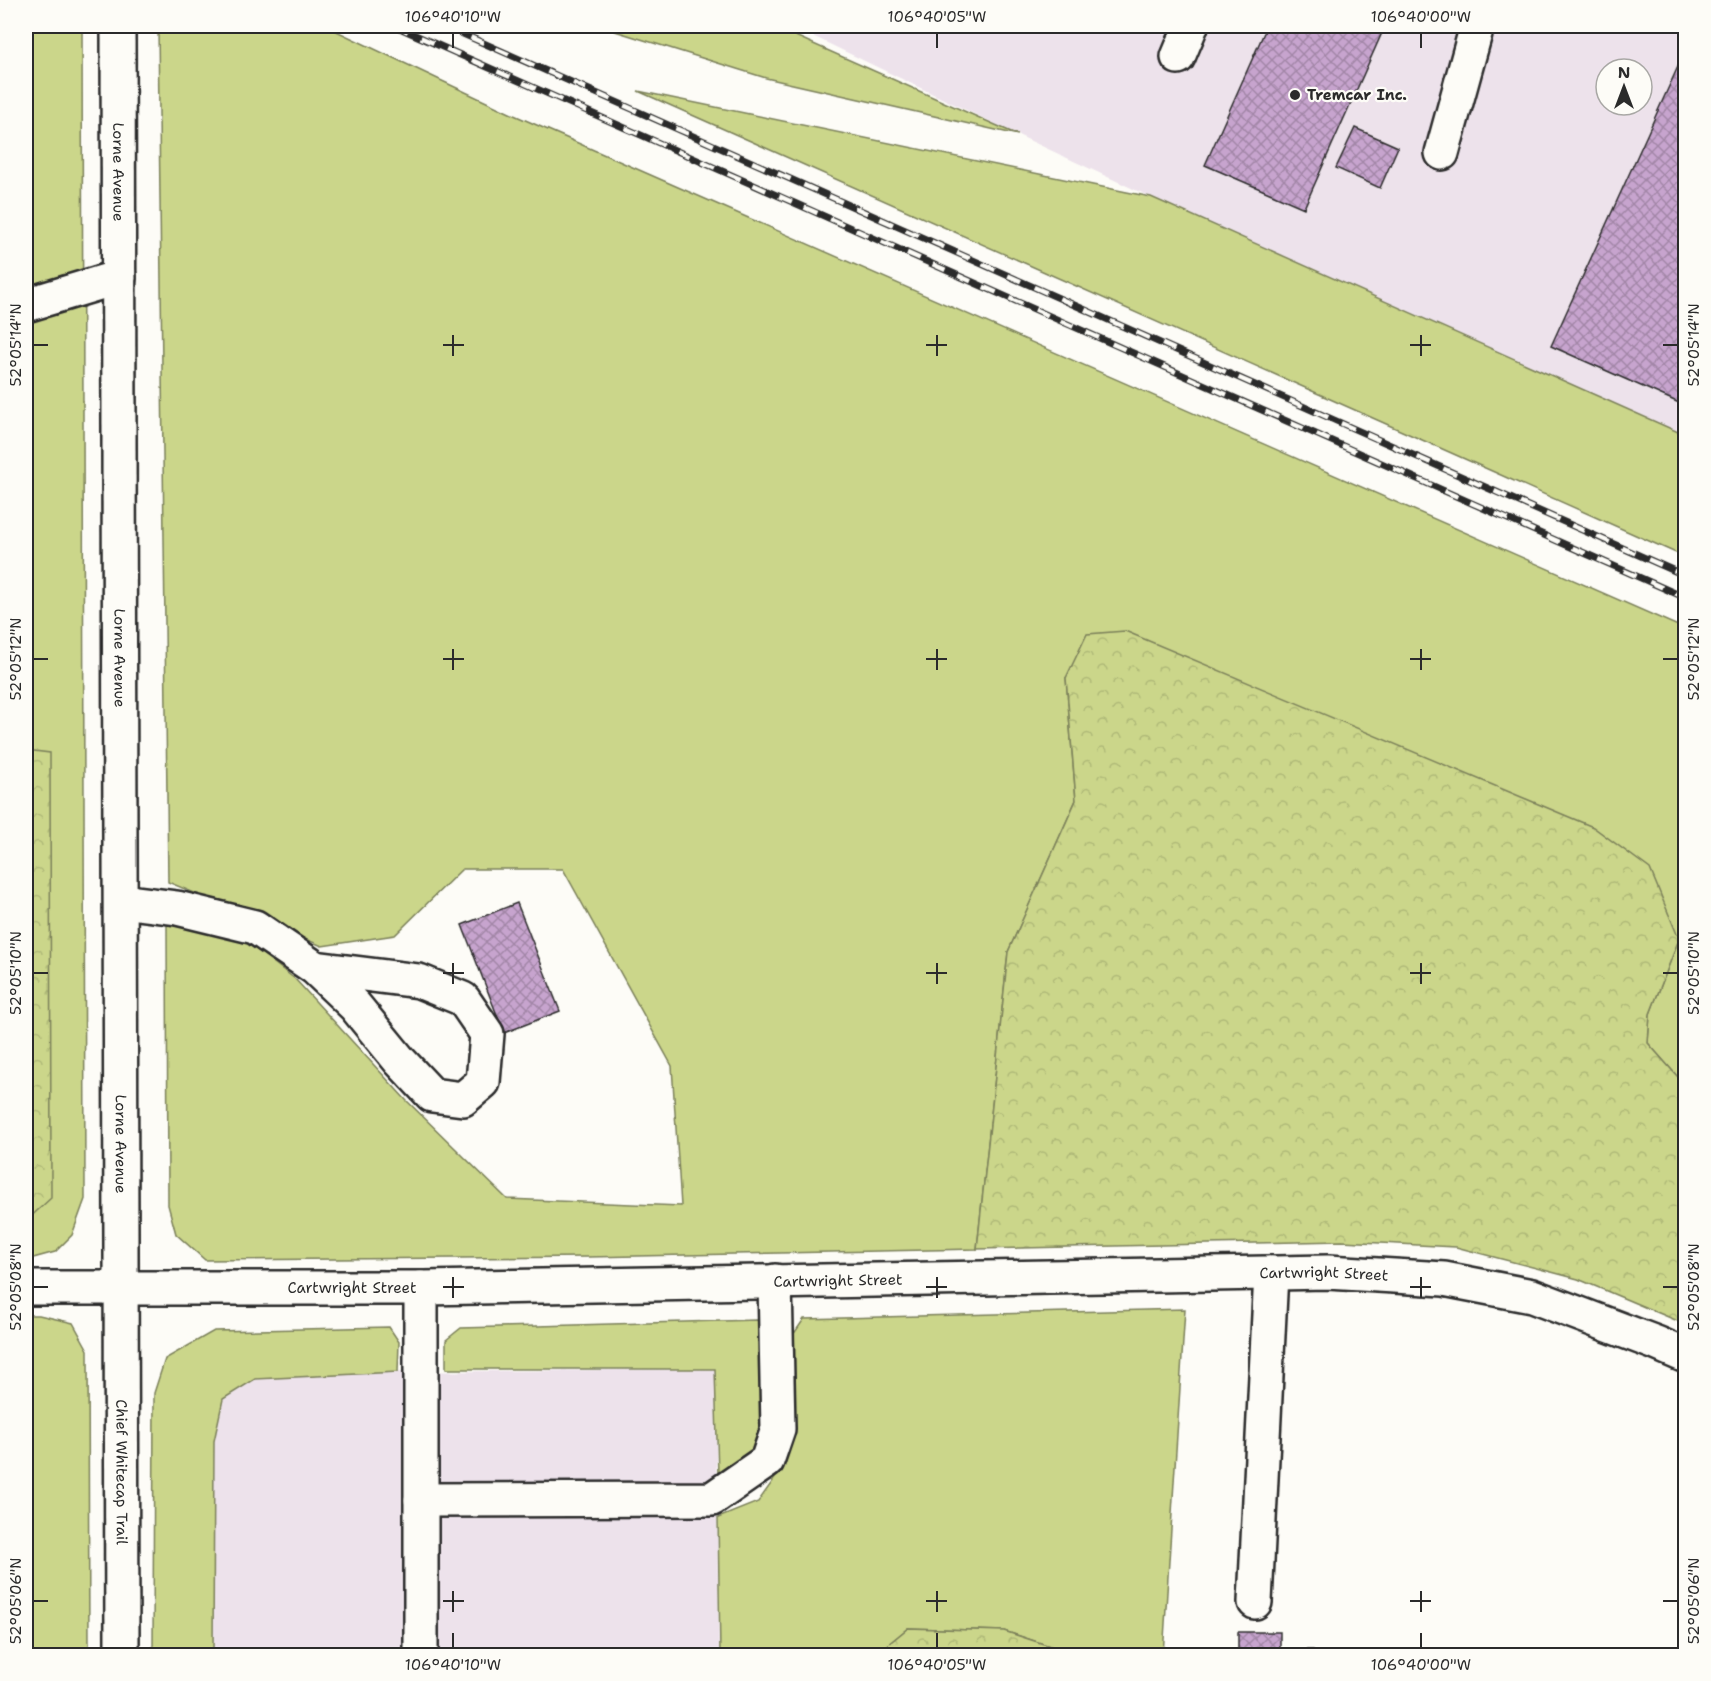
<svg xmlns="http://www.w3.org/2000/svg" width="1711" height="1681" font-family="'Shantell Sans',sans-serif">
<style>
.built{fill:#ede2eb;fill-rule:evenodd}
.green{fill:#cbd68a;stroke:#7b805a;stroke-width:1.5}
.forest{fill:url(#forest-crowns);stroke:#7b805a;stroke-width:1.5}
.building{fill:url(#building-cross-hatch);stroke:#2b2b2b;stroke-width:1.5}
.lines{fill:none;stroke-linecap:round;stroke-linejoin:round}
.minor-casing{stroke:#2b2b2b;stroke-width:38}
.major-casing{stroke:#2b2b2b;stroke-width:38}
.minor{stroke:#fdfcf7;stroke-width:33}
.major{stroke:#fdfcf7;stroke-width:33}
.rail-casing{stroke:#2b2b2b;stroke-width:7}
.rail{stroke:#fdfcf7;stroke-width:4.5;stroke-dasharray:14;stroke-linecap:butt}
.ticks{fill:none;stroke:#2b2b2b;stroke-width:2}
.poi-dot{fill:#2b2b2b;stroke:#fdfcf7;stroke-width:2}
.labels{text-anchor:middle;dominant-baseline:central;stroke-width:4.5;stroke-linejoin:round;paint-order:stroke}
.poi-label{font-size:15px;font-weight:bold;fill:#2b2b2b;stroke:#fdfcf7;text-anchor:start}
.street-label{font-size:15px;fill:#2b2b2b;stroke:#fdfcf7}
.neatline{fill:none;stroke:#2b2b2b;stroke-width:2}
.ticks-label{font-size:15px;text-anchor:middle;fill:#2b2b2b}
</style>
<defs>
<pattern id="forest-crowns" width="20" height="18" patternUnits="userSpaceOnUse" patternTransform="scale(1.5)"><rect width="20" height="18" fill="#cbd68a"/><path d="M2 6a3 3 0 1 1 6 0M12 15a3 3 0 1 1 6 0" fill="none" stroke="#aeb877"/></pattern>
<pattern id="building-cross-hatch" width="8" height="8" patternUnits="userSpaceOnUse" patternTransform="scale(1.5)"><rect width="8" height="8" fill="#c7a4ce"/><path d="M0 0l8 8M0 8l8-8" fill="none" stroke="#a286a7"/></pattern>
</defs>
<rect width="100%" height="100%" fill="#fdfcf7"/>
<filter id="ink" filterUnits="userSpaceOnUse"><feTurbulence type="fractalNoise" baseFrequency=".0167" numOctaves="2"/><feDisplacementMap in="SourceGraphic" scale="12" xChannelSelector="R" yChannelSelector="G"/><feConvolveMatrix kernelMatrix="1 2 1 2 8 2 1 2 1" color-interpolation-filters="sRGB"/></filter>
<g filter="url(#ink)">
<path class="built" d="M792,26H1685V435L1157,200L1018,135ZM1606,69H1642V105H1606Z
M715,1369L719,1655L213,1656L214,1441L223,1399L254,1379L398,1372Z"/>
<path class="green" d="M26,26H82L85,1199L72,1235L55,1252L26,1260Z
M158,26H326L514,115L1685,629V1085L1648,1043L1650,1014L1679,939L1066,678L1076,800L1008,952L977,1249L588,1257L205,1260L176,1234L168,1205L167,925L235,933L295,979L406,1100L507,1199L681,1206L672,1066L563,869H462L395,935L322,946L168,882Z
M599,26H773L1018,135L766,78Z
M638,91L1151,197L1685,435V557Z
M1185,1309L1163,1655H1056V1648L1004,1631L908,1628L875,1655H720L718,1518L758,1502L783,1467L790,1433L791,1338L804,1319Z
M26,1315H39L73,1323L88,1350L89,1655H26Z
M757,1320L765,1329L768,1422L751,1455L718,1475L715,1369H446V1340L461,1328Z
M389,1327L399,1342L398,1372L255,1379L223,1399L214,1441L213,1655H153L154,1393L165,1359L214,1331Z"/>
<path class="forest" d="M1125,631L1593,827L1650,869L1679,939L1650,1014L1648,1043L1685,1085V1324L1578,1279L1456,1247L1342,1241L977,1249L1008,952L1076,800L1066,678L1087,634Z
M26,750L50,753L51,1198L26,1221Z
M908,1628L1004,1631L1056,1648V1655H875Z"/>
<path class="building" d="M1267,26H1385L1304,208L1205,165Z
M1686,49V406L1551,346Z
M1355,128L1398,147L1380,188L1336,168Z
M517,903L560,1011L504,1033L462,925Z
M1238,1632H1280V1650H1313V1656H1238Z"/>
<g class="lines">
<g class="minor-casing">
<g id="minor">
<path d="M1178,57L1191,26"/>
<path d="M1442,153L1477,26"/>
<path d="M26,305L119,277"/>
<path d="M121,901L177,908L255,927L315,968L355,1006L400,1061L432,1095L463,1099L483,1082L487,1034L463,999L419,981L315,968"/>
<path id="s1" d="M26,1288H424L1328,1272L1444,1279L1532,1296L1656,1343L1686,1356"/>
<path d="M421,1288V1656"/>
<path d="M421,1500L712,1499L767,1461L778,1429L775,1281"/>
<path d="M1255,1602L1271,1273"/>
</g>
</g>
<g class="major-casing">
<g id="major">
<path id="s2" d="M118,26L122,1656"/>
</g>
</g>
<use href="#minor" class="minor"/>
<use href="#major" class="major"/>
<g class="rail-casing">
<path id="rail" d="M395,26L1686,598
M445,26L1686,576"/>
</g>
<use href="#rail" class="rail"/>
</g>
</g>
<path class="ticks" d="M453,33V48M937,33V48M1421,33V48M453,335V356M937,335V356M1421,335V356M33,345H48M443,345H464M926,345H947M1410,345H1431M1663,345H1678M453,649V670M937,649V670M1421,649V670M33,659H48M443,659H464M926,659H947M1410,659H1431M1663,659H1678M453,963V984M937,963V984M1421,963V984M33,973H48M443,973H464M926,973H947M1410,973H1431M1663,973H1678M453,1277V1298M937,1277V1298M1421,1277V1298M33,1287H48M443,1287H464M926,1287H947M1410,1287H1431M1663,1287H1678M453,1591V1612M937,1591V1612M1421,1591V1612M33,1601H48M443,1601H464M926,1601H947M1410,1601H1431M1663,1601H1678M453,1633V1648M937,1633V1648M1421,1633V1648"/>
<circle class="poi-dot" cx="1295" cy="95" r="6"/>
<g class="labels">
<g class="poi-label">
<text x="1307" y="95">Tremcar Inc.</text>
</g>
<g class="street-label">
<text stroke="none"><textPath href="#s2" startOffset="146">Lorne Avenue</textPath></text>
<text stroke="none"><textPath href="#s2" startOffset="632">Lorne Avenue</textPath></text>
<text stroke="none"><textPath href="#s2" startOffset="1118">Lorne Avenue</textPath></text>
<text stroke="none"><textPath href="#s1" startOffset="1298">Cartwright Street</textPath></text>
<text stroke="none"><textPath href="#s1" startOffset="812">Cartwright Street</textPath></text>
<text stroke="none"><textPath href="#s1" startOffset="326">Cartwright Street</textPath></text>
<text stroke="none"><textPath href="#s2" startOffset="1446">Chief Whitecap Trail</textPath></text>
</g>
</g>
<rect width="1711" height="1681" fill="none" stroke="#fdfcf7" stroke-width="66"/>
<g transform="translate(1624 87)"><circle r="28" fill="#fdfcf7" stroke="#a9a8a5" stroke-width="1.5"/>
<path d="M0-4.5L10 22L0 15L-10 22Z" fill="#2b2b2b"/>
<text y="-9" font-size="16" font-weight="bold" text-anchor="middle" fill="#2b2b2b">N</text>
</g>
<rect x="33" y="33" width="1645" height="1615" class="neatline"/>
<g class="ticks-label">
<text x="453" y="22">106°40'10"W</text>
<text x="937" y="22">106°40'05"W</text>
<text x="1421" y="22">106°40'00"W</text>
<text transform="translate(16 345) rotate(-90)" y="5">52°05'14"N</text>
<text transform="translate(1694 345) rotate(-90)" y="5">52°05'14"N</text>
<text transform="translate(16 659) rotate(-90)" y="5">52°05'12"N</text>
<text transform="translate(1694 659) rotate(-90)" y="5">52°05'12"N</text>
<text transform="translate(16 973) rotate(-90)" y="5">52°05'10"N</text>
<text transform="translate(1694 973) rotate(-90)" y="5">52°05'10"N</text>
<text transform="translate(16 1287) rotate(-90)" y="5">52°05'08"N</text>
<text transform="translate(1694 1287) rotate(-90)" y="5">52°05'08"N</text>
<text transform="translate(16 1601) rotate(-90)" y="5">52°05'06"N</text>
<text transform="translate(1694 1601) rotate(-90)" y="5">52°05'06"N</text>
<text x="453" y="1670">106°40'10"W</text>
<text x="937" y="1670">106°40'05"W</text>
<text x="1421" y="1670">106°40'00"W</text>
</g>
</svg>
